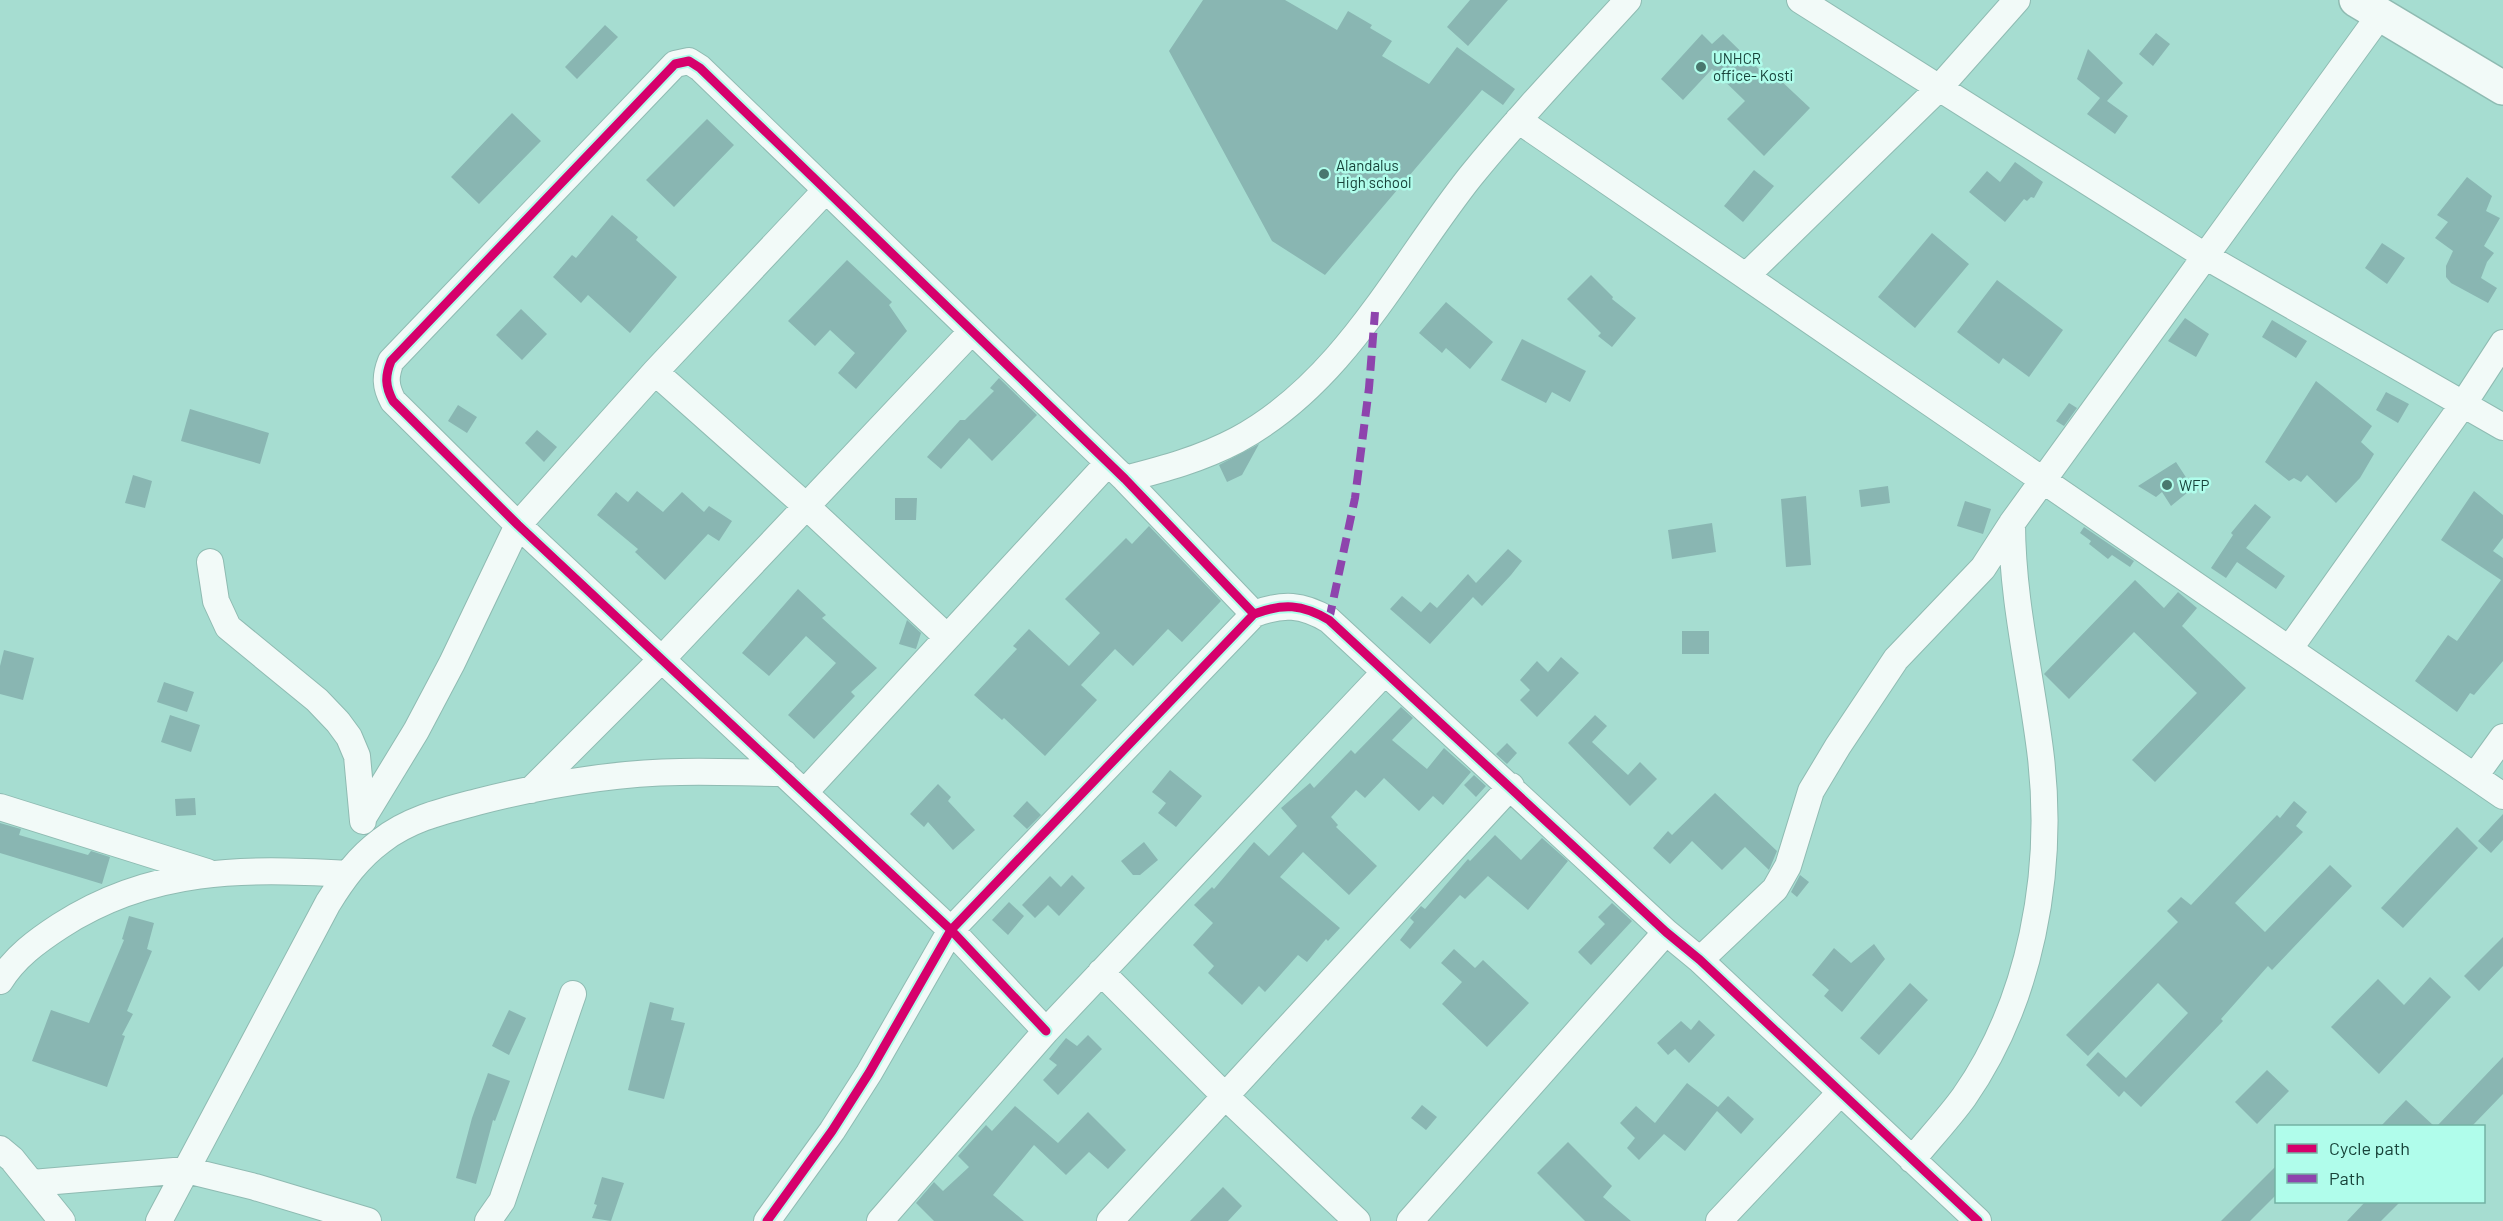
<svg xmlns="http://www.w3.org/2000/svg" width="2503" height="1221" font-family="Barlow,sans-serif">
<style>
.building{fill:#89b6b2}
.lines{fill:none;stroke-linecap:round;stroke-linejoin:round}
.minor-casing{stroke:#8fbbb2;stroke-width:28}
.secondary-casing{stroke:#8fbbb2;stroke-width:36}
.minor{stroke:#f2faf8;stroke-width:26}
.secondary{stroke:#f2faf8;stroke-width:33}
.quiet{stroke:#8e44ad;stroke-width:8;stroke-dasharray:15 8;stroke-linecap:butt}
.cycleway-casing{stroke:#b0fdeb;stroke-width:13}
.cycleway{stroke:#d6006c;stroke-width:9}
.poi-dot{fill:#49786e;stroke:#b0fdeb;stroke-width:2}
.labels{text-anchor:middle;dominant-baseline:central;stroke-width:5;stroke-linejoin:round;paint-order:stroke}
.poi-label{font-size:15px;fill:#174239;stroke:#b0fdeb;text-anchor:start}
</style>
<rect width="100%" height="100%" fill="#a6ddd1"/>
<path class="building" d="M1203,0H1285L1337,30L1348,11L1372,25L1370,28L1392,41L1382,56L1429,84L1457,47L1515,89L1503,105L1482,90L1325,275L1272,241L1169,51Z
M1470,0H1508L1468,46L1447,27Z
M605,25L618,37L577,79L565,67Z
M2156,33L2170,44L2153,66L2139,54Z
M1702,34L1712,44L1723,34L1772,82L1777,77L1810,108L1764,156L1727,119L1745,101L1712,69L1683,100L1661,79Z
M2088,49L2123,83L2107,101L2128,116L2115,134L2087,114L2100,98L2077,79Z
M512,113L541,141L479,204L451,177Z
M707,119L734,145L674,207L646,180Z
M2015,162L2043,182L2034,198L2031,197L2027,201L2024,199L2005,222L1969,192L1987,171L2000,182Z
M1754,170L1774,186L1743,222L1724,206Z
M2467,177L2492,196L2486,211L2500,218L2484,246L2494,253L2487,262L2481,278L2497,288L2488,303L2451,283L2446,277V266L2453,251L2435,238L2448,222L2437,215Z
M612,215L638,237L636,240L677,277L630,333L588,295L581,303L553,277L572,255L576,258Z
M1932,233L1969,264L1915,328L1878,297Z
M2382,243L2405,258L2387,284L2365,268Z
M847,260L892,302L889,305L907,331L856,389L838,373L855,353L830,330L815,346L788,321Z
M1591,275L1613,297L1612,299L1636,318L1612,347L1598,336L1601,333L1567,299Z
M1997,280L2063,330L2029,377L2003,358L1999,364L1957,332Z
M1446,302L1493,342L1470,369L1446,348L1442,353L1419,333Z
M521,309L547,334L522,360L496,335Z
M2185,318L2209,334L2196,357L2168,341Z
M2272,320L2307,341L2296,358L2262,337Z
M1522,339L1586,371L1570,402L1552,392L1546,403L1501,380Z
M999,378L1037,415L992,461L969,438L941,469L927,457L960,420H965L994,391L990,388Z
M2316,381L2372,426L2361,442L2374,454L2360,478L2336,503L2307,475L2301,482L2294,478L2289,481L2265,462Z
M2386,392L2409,404L2398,423L2376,410Z
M2069,403L2077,408L2064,426L2056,421Z
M458,405L477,417L467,433L448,421Z
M190,409L269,433L260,464L181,441Z
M537,430L557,447L544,462L525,443Z
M1259,444L1242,475L1227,482L1219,465Z
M2176,462L2193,488L2171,506L2162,492L2156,497L2138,486Z
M133,475L152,481L145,508L125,503Z
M1888,486L1890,503L1861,507L1859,490Z
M637,491L663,512L682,492L704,512L709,506L732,521L719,541L708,534L665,580L635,552L638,549L597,515L616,492L628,502Z
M2474,491L2503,515V538L2493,551L2503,558V661L2474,695L2470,693L2457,712L2415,681L2448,635L2457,641L2501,580L2441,540Z
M1806,496L1811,565L1786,567L1781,499Z
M895,498H917L916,520H895Z
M1965,501L1991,509L1983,534L1957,526Z
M2255,504L2271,517L2246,548L2285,576L2276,589L2237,562L2226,578L2211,568L2233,535L2231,533Z
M1712,523L1716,552L1672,559L1668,530Z
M1149,526L1221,601L1182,642L1168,629L1133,666L1115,649L1081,685L1097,700L1045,756L1004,718L1002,720L974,695L1017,649L1013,646L1029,629L1069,666L1100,633L1065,599L1126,538L1132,544Z
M2084,527L2134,561L2130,567L2112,555L2108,559L2089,544L2091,541L2080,533Z
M1508,549L1522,561L1511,575L1482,606L1473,597L1430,644L1390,609L1402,596L1421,612L1430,602L1437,608L1468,574L1476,583Z
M2135,580L2164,608L2178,592L2197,608L2182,626L2246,688L2155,782L2132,760L2197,693L2134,632L2069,699L2044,674Z
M798,589L826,615L822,618L877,668L851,692L855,696L814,739L788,715L836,663L806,636L769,676L742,653Z
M907,620L921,633L916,649L899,644Z
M1682,631H1709V654H1682Z
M4,650L34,658L23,700L0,694V666Z
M1561,657L1579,673L1537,717L1520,700L1530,690L1520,680L1537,661L1548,672Z
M164,682L194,692L187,712L157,702Z
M1401,707L1413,718L1392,740L1427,769L1444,748L1471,772L1443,805L1433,796L1419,811L1384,778L1365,798L1356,790L1331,817L1338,825L1336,827L1377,866L1349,895L1303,852L1280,877L1340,928L1328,941L1326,939L1307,962L1298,955L1265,992L1259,986L1242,1005L1208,973L1214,966L1193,945L1213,923L1194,905L1212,887L1214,889L1254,842L1269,856L1297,826L1281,808L1310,783L1314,788L1351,750L1355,754Z
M170,715L200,725L191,752L161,742Z
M1595,715L1607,726L1592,742L1628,775L1640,762L1657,779L1630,806L1568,743Z
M1507,743L1517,753L1507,764L1496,754Z
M1170,770L1202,796L1176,827L1158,813L1166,803L1152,792Z
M1474,775L1486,786L1476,797L1464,785Z
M938,784L951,797L948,801L975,830L953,850L928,822L924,827L910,814Z
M1715,793L1777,851L1769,870L1745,847L1722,870L1692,841L1670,864L1653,848L1668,831L1672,835Z
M195,798L196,815L176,816L175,799Z
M1027,801L1041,815L1027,829L1013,816Z
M2294,801L2307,812L2296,826L2303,832L2235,903L2265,932L2330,865L2352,886L2272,970L2268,966L2221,1019L2223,1021L2141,1107L2124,1091L2119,1097L2086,1065L2098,1052L2126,1078L2188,1013L2158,983L2088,1056L2066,1035L2178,922L2167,911L2181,897L2191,905L2277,815L2280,818Z
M2503,814V840L2491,853L2478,841Z
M0,823L21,829L19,835L88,855L91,851L110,857L102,884L0,853Z
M2457,827L2478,848L2403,928L2381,908Z
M1495,835L1521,860L1542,838L1568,861L1528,910L1488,876L1465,899L1460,895L1410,949L1400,940L1414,922L1410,918L1421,906L1425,909L1468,859L1470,861Z
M1144,842L1158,860L1140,875H1133L1121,861Z
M1072,875L1085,888L1059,916L1048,905L1035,918L1022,905L1050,876L1061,887Z
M1800,875L1809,882L1797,897L1791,892Z
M1009,902L1024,916L1008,935L992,920Z
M1612,903L1632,921L1591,965L1578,952L1605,924L1598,917Z
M129,916L154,923L147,949L152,951L127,1011L133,1014L122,1035L125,1036L107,1087L32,1061L51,1010L89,1023L124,940L122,939Z
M2503,937V966L2479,991L2464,976Z
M1874,944L1885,959L1842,1012L1824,996L1829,990L1812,975L1834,948L1851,963Z
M1454,949L1475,968L1483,960L1529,1003L1487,1047L1442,1004L1462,982L1441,963Z
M2430,977L2451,997L2379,1074L2331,1027L2378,979L2404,1005Z
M1910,983L1928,1000L1879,1055L1860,1038Z
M650,1002L674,1008L671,1020L685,1023L664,1099L628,1090Z
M509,1010L526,1018L509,1055L492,1046Z
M1699,1020L1715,1035L1689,1063L1675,1049L1668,1055L1657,1043L1681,1021L1691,1030Z
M1088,1035L1102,1049L1058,1095L1043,1080L1057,1065L1049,1059L1066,1038L1077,1046Z
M2503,1057V1094L2472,1126H2437Z
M2267,1070L2289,1091L2257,1124L2235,1102Z
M488,1073L510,1081L495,1121L493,1120L476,1184L456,1178L472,1118Z
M1687,1083L1718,1107L1728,1096L1754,1119L1741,1134L1717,1111L1685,1151L1664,1134L1639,1160L1627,1148L1635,1138L1620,1123L1636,1106L1655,1123Z
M2406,1100L2434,1126H2381Z
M1422,1105L1437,1117L1426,1130L1411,1118Z
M1015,1106L1058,1143L1088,1112L1126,1150L1108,1169L1089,1152L1066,1175L1034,1145L993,1195L1024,1221H934L916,1203L934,1182L943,1191L969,1167L958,1156L986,1125L992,1131Z
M1568,1142L1612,1186L1603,1197L1631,1221H1585L1537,1173Z
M2277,1165V1194L2250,1221H2221Z
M602,1177L624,1183L611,1221L592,1218L597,1205L594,1204Z
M1223,1187L1242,1206L1228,1221H1190Z
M2365,1202H2400L2381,1221H2347Z"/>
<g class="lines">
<g class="minor-casing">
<path id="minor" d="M1800,0L2205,256L2503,427
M1518,120L2503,796
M1746,276L1939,88L2017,0
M655,372L806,506L947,637
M1125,479C1164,469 1201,459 1237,440C1344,382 1398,268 1470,177C1520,115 1575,58 1628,0
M210,562L216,601L228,627L317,700L338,722L349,737L357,756L363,821
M2290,648L2464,403L2503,343
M2475,776L2503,737
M531,790L662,659L972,331
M805,792L1108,463
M0,807L207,872
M363,818L416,731L452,663L518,525L655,372L825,191
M1700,960L1775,889L1788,866L1811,791L1838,746L1896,659L1983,568L2012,523L2380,15
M1101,972L1225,1096L1357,1221
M0,981C15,957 37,941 60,926C151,867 244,868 347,874
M1046,1031L951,930L518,525L393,401C385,386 385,376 391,361L675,64L689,61L700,68L1125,479L1254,614
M0,1149L12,1159L62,1221
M1912,1160C1929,1139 1948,1119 1964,1097C2031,1001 2054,873 2041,758C2032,680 2012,602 2012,523
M32,1183L186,1170L255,1187L368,1221
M159,1221L328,903C343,879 358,858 381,841C409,819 443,811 477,802C543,785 612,773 680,772C714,771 750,773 784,773
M488,1221L502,1201L573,994
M767,1221L832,1131L869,1073L951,930L1254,614C1283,603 1302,604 1329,620L1666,932L1700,960L1978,1221
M880,1221L1046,1031L1384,673
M1110,1221L1511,786
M1410,1221L1666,932
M1719,1221L1840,1093"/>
</g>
<g class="secondary-casing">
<path id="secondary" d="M2356,0L2503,88"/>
</g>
<use href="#minor" class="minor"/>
<use href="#secondary" class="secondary"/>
<path class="quiet" d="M1329,620L1355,498L1369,388L1375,312"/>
<g class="cycleway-casing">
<path id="cycleway" d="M1046,1031L951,930L518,525L393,401C385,386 385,376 391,361L675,64L689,61L700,68L1125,479L1254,614
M767,1221L832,1131L869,1073L951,930L1254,614C1283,603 1302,604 1329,620L1666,932L1700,960L1978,1221"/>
</g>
<use href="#cycleway" class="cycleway"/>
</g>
<g class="poi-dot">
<circle cx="1701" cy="67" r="6"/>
<circle cx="1324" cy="174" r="6"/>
<circle cx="2167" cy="485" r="6"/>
</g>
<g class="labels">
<g class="poi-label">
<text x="1713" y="58">UNHCR<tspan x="1713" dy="17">office- Kosti</tspan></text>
<text x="1336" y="165">Alandalus<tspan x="1336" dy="17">High school</tspan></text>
<text x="2179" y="485">WFP</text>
</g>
</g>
<rect x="2275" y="1125" width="210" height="78" fill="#b0fdeb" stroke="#73b2a4" stroke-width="1.5"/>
<rect x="2287" y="1144" width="30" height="9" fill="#d6006c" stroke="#73b2a4" stroke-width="1.5"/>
<text x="2329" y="1155" font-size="18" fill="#174239">Cycle path</text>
<rect x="2287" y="1174" width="30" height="9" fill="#8e44ad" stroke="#73b2a4" stroke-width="1.5"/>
<text x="2329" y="1185" font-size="18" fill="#174239">Path</text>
</svg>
